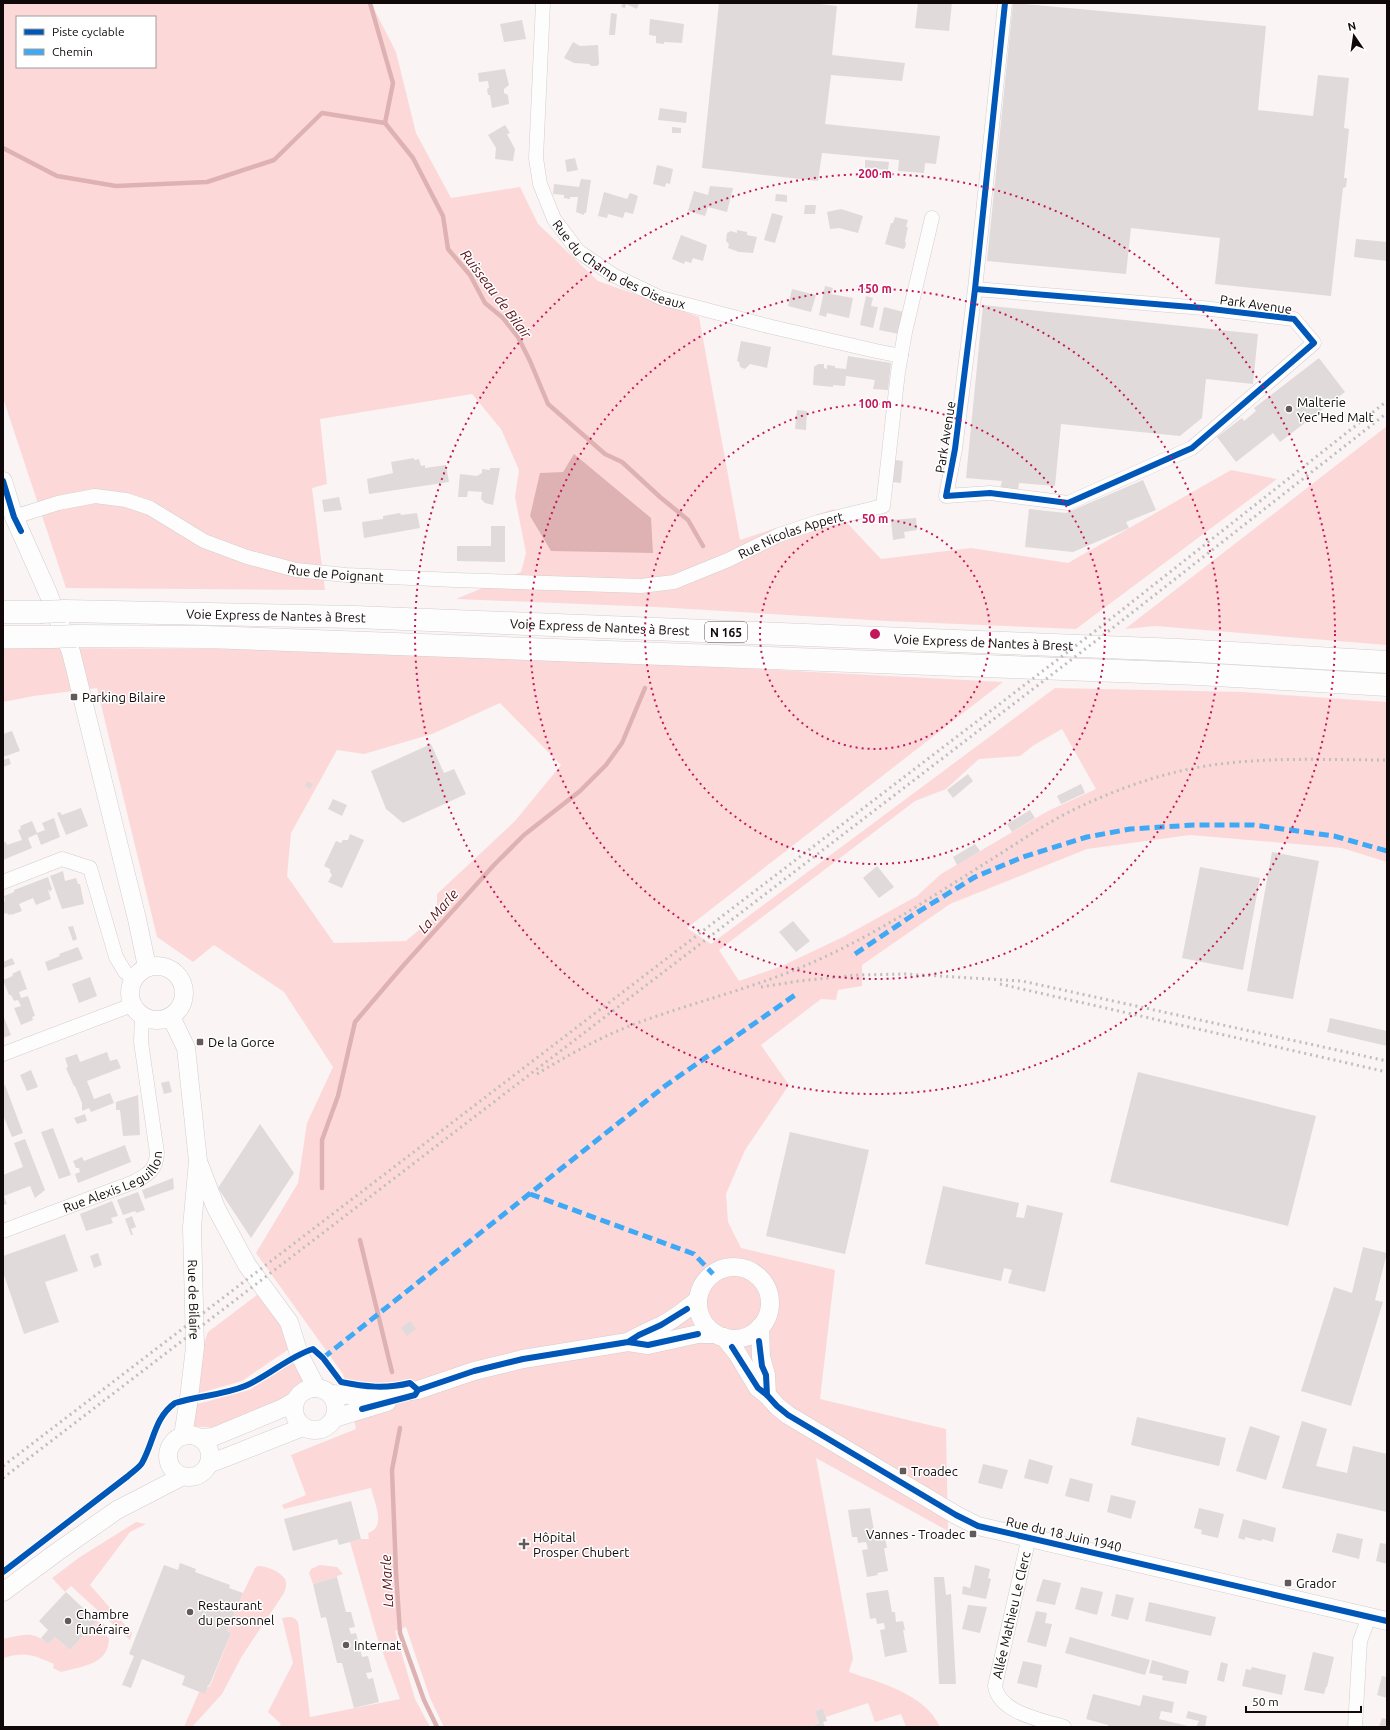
<svg xmlns="http://www.w3.org/2000/svg" width="1390" height="1730" font-family="Ubuntu,sans-serif">
<style>
.green{fill:#fcd9d8;fill-rule:evenodd}
.water{fill:#deb2b2}
.lines{fill:none;stroke-linecap:round;stroke-linejoin:round}
.stream{stroke:#deb2b2;stroke-width:4.5}
.building{fill:#e1dada}
.minor-casing{stroke:#d4cdcd;stroke-width:15}
.tertiary-casing{stroke:#d4cdcd;stroke-width:19}
.trunk-casing{stroke:#d4cdcd;stroke-width:23}
.minor{stroke:#fefdfd;stroke-width:14}
.tertiary{stroke:#fefdfd;stroke-width:18}
.trunk{stroke:#fefdfd;stroke-width:22}
.rail{stroke:#c0bebe;stroke-width:3;stroke-dasharray:2 4;stroke-linecap:butt}
.trunk-bridge-casing{stroke:#d4cdcd;stroke-width:23;stroke-linecap:butt}
.trunk-bridge{stroke:#fefdfd;stroke-width:22}
.quiet{stroke:#3fa9f5;stroke-width:5;stroke-dasharray:10 5;stroke-linecap:butt}
.cycleway-casing{stroke:#fff;stroke-width:8}
.cycleway{stroke:#0057b8;stroke-width:6}
.ring{fill:none;stroke:#c2185b;stroke-width:2;stroke-dasharray:2 4}
.poi-dot{fill:#635b5b;stroke:#fff;stroke-width:1.5}
.labels{text-anchor:middle;dominant-baseline:central;stroke-width:3;stroke-linejoin:round;paint-order:stroke}
.shield{fill:#fff;stroke:#585353;stroke-width:1}
.shield-label{font-size:12px;font-weight:bold;fill:#110909}
.street-label{font-size:13px;fill:#110909;stroke:#fff}
.poi-label{font-size:13px;fill:#110909;stroke:#fff;text-anchor:start}
.water-label{font-size:14px;font-style:italic;fill:#591119;stroke:#fff}
.centre{fill:#c2185b;stroke:#fff;stroke-width:2}
.ring-label{font-size:12px;text-anchor:middle;font-weight:bold;fill:#c2185b;stroke:#fff;stroke-width:3;stroke-linejoin:round;paint-order:stroke}
</style>
<rect width="100%" height="100%" fill="#faf4f4"/>
<path class="green" d="M3,3H371L396,52L416,133L451,198L520,187L538,224L598,281L699,317L740,540L834,509L881,559L971,548L1068,563L1231,470L1277,479L1076,629L887,621L656,607L456,599L521,572L526,553L515,497L519,470L501,429L472,394L320,419L327,484L312,488L325,590L66,588L3,398ZM17,17H155V67H17ZM574,455L551,551L563,472Z
M1387,426V645L1155,626L1125,629Z
M42,648L231,649L644,663L1003,682L687,928L711,944L1055,688L1243,692L1387,702V862L1342,848L1190,835L1087,849L950,904L862,965V986L838,990L836,1000L821,999L761,1045L789,1085L745,1150L726,1194L728,1222L741,1248L835,1270L820,1399L946,1429L948,1531L816,1458L853,1658L849,1672C881,1683 925,1694 940,1727H906L901,1714L875,1722L868,1703L826,1717L823,1708L815,1711L819,1723L809,1727H444L430,1698L406,1627L395,1631L415,1699L430,1727H278L281,1724L268,1712L293,1663L282,1618C289,1617 293,1615 298,1622L310,1717L400,1699L377,1637L350,1542L361,1539H369L368,1533C387,1527 374,1502 371,1488L284,1509L282,1505L306,1495L291,1455L356,1429L343,1374L256,1253L298,1183L307,1123L333,1067L284,992L214,945L193,962L157,937L97,688L34,696L3,702V649ZM500,703L561,765L515,821L437,894V915L406,941L334,943L287,876L291,833L337,750L364,754L432,734ZM1062,729L1096,789L1048,811L941,874L917,896L845,936L782,966L739,981L719,950L915,801L946,789L979,759L1020,756L1034,745Z
M261,1292L277,1313L292,1347L242,1381L196,1394L202,1348L208,1332Z
M294,1361L307,1379L299,1383L282,1400L219,1428L190,1426L194,1405L249,1390Z
M136,1522L146,1524L130,1532L90,1585L132,1633L130,1640L71,1586L65,1592L52,1578L80,1557Z
M320,1565L337,1567L343,1574L337,1576V1577L313,1584L309,1573L311,1569Z
M258,1566C265,1565 281,1572 285,1579C287,1584 286,1588 284,1593L242,1656L222,1694L192,1727H184L199,1692L210,1686L231,1633L227,1631L243,1593L255,1568Z
M97,1621L109,1627L104,1632L109,1639C108,1665 82,1666 61,1672L53,1668L54,1664C33,1655 26,1651 3,1658V1639C21,1635 33,1630 48,1644L55,1637L70,1650Z"/>
<path class="water" d="M574,454L651,518L653,553L551,551L530,516L540,473L563,472Z"/>
<g class="lines">
<path class="stream" d="M370,3L393,83L385,123
M3,148L57,176L116,186L207,182L274,160L322,113L385,123L413,158L443,216L448,249L470,275L485,303L503,318L518,337L530,361L548,404L605,454L622,462L660,497L688,520L703,546
M322,1188V1140L338,1096L355,1022L402,967L494,865L524,835L580,791L606,765L622,743L645,688
M360,1240L392,1372
M400,1428L392,1470L396,1572L400,1633L424,1700L437,1727"/>
</g>
<path class="building" d="M623,3H639L637,9L626,4L625,8L621,7Z
M719,3H811L837,6L832,55L905,63L902,81L831,75L825,124L940,136L936,164L925,163L924,173L898,171L899,160L822,153L818,181L702,168Z
M918,3H952L949,31L915,28Z
M1013,3L1266,26L1258,110L1313,116L1318,75L1349,78L1344,128L1349,129L1344,178H1347L1346,187L1343,188L1331,296L1215,284L1220,238L1131,228L1126,274L987,261Z
M611,13L617,14L615,35H609Z
M650,19L684,24L682,43L664,42V44L656,43V36L649,35Z
M522,20L526,39L504,42L500,24Z
M573,42L580,46L598,45L599,64L597,66H591L589,64L574,63L564,58Z
M505,69L509,85L504,89V93L508,95L509,104L492,108L490,95H488L487,89L489,88L488,81L479,82L478,73Z
M660,108L687,112L686,123L658,120Z
M505,125L510,133L507,134L515,149L513,161L495,159L496,148L488,135Z
M672,127L681,128V133H672Z
M575,158L578,170L567,172L565,160Z
M865,160L889,162L888,170L865,168Z
M657,165L673,169L670,184L666,183L665,187L653,184Z
M581,179L591,180L586,213H584V215L576,212L578,197H570V199L564,198V195L553,194L554,184L579,187Z
M710,186L733,188L727,212L708,207L705,216L688,211L694,191L708,195Z
M604,192L627,199L630,193L638,196L633,214L625,212L623,218L608,214L607,218L598,216Z
M776,194L787,195V202L775,201Z
M805,205H816L815,214H804Z
M841,209L863,216L858,233L839,228L830,229L827,212Z
M772,213L783,216L775,243L764,240Z
M895,217L908,220L906,227H908L905,241L906,243L905,248L903,249L885,244L891,223H893Z
M737,230L747,232V235L757,237L753,253L739,252L728,248L729,244L726,241L727,233L731,231L737,233Z
M681,235L707,245L703,261L693,258L691,263L685,261L684,264L672,259Z
M1356,239L1387,242V261L1354,257Z
M825,286L833,288L831,294L853,298L849,318L827,313L826,317L819,315Z
M792,289L816,295L811,312L788,306Z
M866,296L873,298L871,306L878,307L873,328L860,325Z
M983,305L1258,334L1253,384L1206,379L1202,418L1180,436L1061,424L1055,486L1019,483L1018,491L1000,489L1002,481L966,478Z
M884,307L904,312L899,334L879,330Z
M741,341L771,347L767,368L750,364L745,369L740,367L739,362L737,361Z
M848,356L891,363L888,390L873,389L875,380L846,376L845,386L833,385V387L813,385L814,367L818,364H824V368L827,369V365L835,366V368L846,369Z
M1319,358L1345,392L1280,442L1273,433L1236,462L1217,437L1242,418L1244,421L1256,411L1254,408Z
M797,410L807,411L806,430L795,429Z
M414,458V460L419,459L421,466L425,465V468L446,465L449,482L369,494L367,479L393,473L391,462Z
M895,460L903,461L901,483L892,482Z
M490,468H500L493,505L485,503L481,499L482,492L468,491L467,497H458L460,474L477,476L482,473V469L490,470Z
M1143,480L1156,510L1126,522L1129,528L1073,552L1025,547L1029,509L1066,513Z
M339,497L342,510L324,512L322,500Z
M400,513L401,515L417,513L420,528L364,538L362,522L383,519V516Z
M916,518L917,530L904,532L905,538L893,540L891,520Z
M491,526H505V562L457,561V546H491Z
M12,731L20,751L3,757V734Z
M431,744L444,773L454,769L466,794L403,823L386,809L371,771Z
M9,758L11,764L3,767V760Z
M968,774L973,781L953,798L947,790Z
M307,781L313,784L310,789L305,786Z
M1081,784L1085,793L1061,804L1057,796Z
M333,799L347,805L342,816L328,809Z
M81,808L88,826L66,835L57,813L60,812L62,815Z
M1030,810L1035,818L1012,832L1007,824Z
M54,818L60,837L41,845L37,834L28,838L32,848L3,860V843L6,842L7,845L22,840L18,830L21,829L20,826L32,821L37,833L45,830L42,823Z
M350,834L364,840L342,888L328,882L332,875L330,872V869L324,866L336,841L341,843L343,840H348Z
M975,844L980,851L957,865L953,857Z
M1272,852L1319,861L1293,999L1247,991Z
M877,866L894,887L879,898L863,878Z
M1200,867L1260,878L1243,970L1182,958Z
M63,871L65,881L76,878L78,884H80L84,904L62,909L50,876Z
M48,877L52,889L50,892L49,890H48L51,899L36,905L33,898L19,904L22,911L11,915V914L8,915L7,913L3,914V902L5,901L4,896L14,892V890Z
M793,921L810,941L796,952L779,932Z
M73,926L77,939L73,941L68,927Z
M78,947L83,959L48,971L45,962L60,956L59,954Z
M12,958L15,964L3,968V962Z
M20,970L27,989L19,992L21,998L28,996L35,1016L32,1017L33,1020L21,1025L14,1008L21,1006L18,1000L14,1001L11,995H9L3,980L13,976L12,974Z
M90,977L97,996L79,1003L72,984Z
M3,1015L11,1035L3,1038Z
M1330,1018L1387,1031V1046L1327,1032Z
M107,1052L110,1061L117,1059L121,1068L87,1081L94,1099L110,1093L114,1103L91,1112L89,1108L82,1111V1103L75,1086H74L66,1068L68,1067L65,1058L77,1054L80,1062Z
M31,1070L38,1087L27,1091L20,1075Z
M1138,1072L1316,1116L1288,1226L1110,1182Z
M169,1081L172,1092L164,1094L161,1083Z
M5,1085L23,1133L12,1137L3,1115V1086Z
M138,1095L140,1135L123,1136L120,1110H116V1102Z
M85,1114L87,1121L77,1124L74,1118Z
M260,1124L294,1173L251,1238L218,1188Z
M53,1128L71,1175L59,1179L41,1132Z
M790,1132L869,1150L845,1254L766,1236Z
M25,1139L45,1190L35,1198L30,1186L4,1196L7,1204L3,1205V1175L23,1167L14,1143Z
M125,1145L131,1162L78,1183L75,1174L80,1172L79,1168H76L73,1161L82,1157L84,1161Z
M173,1178L174,1189L145,1199L142,1190Z
M943,1186L1019,1203L1016,1217L1024,1218L1027,1205L1063,1213L1045,1292L1008,1283L1012,1270L1004,1268L1001,1281L925,1264Z
M138,1192L145,1210L136,1213L135,1211L123,1215L117,1200Z
M112,1201L118,1216L111,1218L113,1223L86,1231L80,1214Z
M132,1216L136,1227L131,1229L133,1235H131L125,1219Z
M65,1234L78,1271L45,1282L59,1322L24,1334L3,1272V1256Z
M1363,1247L1387,1253L1375,1300L1383,1302L1351,1406L1301,1391L1334,1287L1352,1293Z
M98,1253L102,1265L94,1268L90,1256Z
M410,1321L416,1329L407,1336L401,1328Z
M1137,1417L1226,1438L1219,1466L1131,1445Z
M1302,1421L1327,1429L1316,1466L1347,1473L1353,1446L1387,1454V1512L1282,1488Z
M1250,1426L1280,1436L1266,1480L1236,1471Z
M1029,1459L1053,1466L1048,1484L1024,1478Z
M983,1464L1008,1470L1002,1489L978,1483Z
M1070,1478L1093,1484L1089,1502L1065,1496Z
M1111,1495L1136,1501L1131,1519L1107,1512Z
M351,1501L361,1539L339,1545L337,1539L293,1551L284,1519Z
M870,1508L874,1530H876L878,1540L885,1538L887,1548H884L888,1571L877,1573L878,1575L867,1577L862,1550L868,1549L866,1542L858,1543L857,1537H852L848,1510Z
M1199,1508L1224,1514L1218,1538L1201,1534L1202,1530L1194,1528Z
M1243,1519L1276,1528L1273,1542L1262,1539L1261,1541L1245,1537V1540L1238,1538Z
M1337,1533L1363,1539L1359,1559L1332,1552Z
M1380,1543L1387,1544V1564L1376,1561Z
M180,1563L196,1569L195,1572L230,1585L229,1588L243,1593L227,1631L231,1633L209,1686L208,1685L205,1694L182,1685L185,1676L142,1659L131,1688L122,1685L134,1656L129,1654L164,1565L178,1570Z
M975,1565L990,1569L988,1578L991,1579L986,1599L962,1594L963,1586L970,1588Z
M337,1577L346,1612H351L355,1627L349,1628L351,1634L356,1633L362,1657L368,1656L372,1672L366,1673L368,1679L373,1678L379,1702L354,1708L342,1663H337L326,1617L321,1618L313,1584Z
M934,1577H944L946,1595L951,1594L956,1684H939Z
M1043,1579L1061,1583L1055,1605L1036,1601Z
M1081,1587L1103,1592L1097,1615L1075,1609Z
M888,1590L892,1612H895L896,1622L903,1621L905,1630H903L907,1652L885,1657L880,1630L885,1629L884,1623L877,1624L876,1618L870,1619L866,1593Z
M66,1592L97,1621L70,1650L55,1637L48,1644L41,1638L48,1630L39,1621Z
M1116,1594L1134,1598L1128,1620L1111,1616Z
M1149,1602L1216,1617L1211,1636L1145,1621Z
M968,1605L987,1607L980,1633L962,1629Z
M1036,1611L1047,1613L1045,1623L1052,1624L1046,1647L1027,1642Z
M1070,1637L1150,1660L1145,1675L1065,1653Z
M1313,1652L1334,1657L1327,1687H1326L1324,1694L1304,1690Z
M1152,1660L1189,1671L1186,1684L1162,1680L1163,1676L1149,1673Z
M1023,1661L1042,1665L1037,1688L1017,1683Z
M1221,1662L1228,1664L1224,1682L1217,1680Z
M1252,1667L1286,1675L1282,1695L1242,1686L1246,1669L1251,1670Z
M1382,1676L1387,1677V1698L1377,1695Z
M1093,1694L1140,1706L1143,1695L1174,1702L1172,1713L1161,1711L1159,1719L1192,1727H1108V1725L1086,1719Z
M823,1708L827,1721L823,1722L825,1727H810L819,1723L815,1711Z
M1188,1711L1207,1716L1205,1727H1196L1199,1721L1186,1718Z
M1382,1718L1387,1719V1727H1379Z"/>
<g class="lines">
<g class="minor-casing">
<g id="minor">
<path id="s1" d="M543,3L536,158L540,184L554,219L578,251L613,275L661,298L772,327L876,351L901,356"/>
<path d="M975,289L1203,308L1294,319L1314,343L1192,448L1068,503L990,493L946,496L955,449L975,289L1005,3"/>
<path id="s2" d="M14,517L58,503L95,496L126,500L150,508L204,541L247,557L296,570L346,575L455,580L641,586L674,582L728,560L779,535L818,522L883,506L898,372L905,332L932,218"/>
<path d="M3,882L62,859L90,868L116,957L125,972L133,978"/>
<path d="M3,1054L132,1005"/>
<path id="s3" d="M3,1231L134,1182C148,1174 156,1171 157,1153L141,1042L142,1016"/>
<path d="M1029,1537L995,1686C999,1713 1042,1720 1064,1727"/>
<path d="M1355,1727L1360,1641L1369,1617"/>
</g>
</g>
<g class="tertiary-casing">
<g id="tertiary">
<path d="M3,481L14,517L48,593L71,652L137,919L147,967"/>
<circle cx="157" cy="993" r="27"/>
<path id="s4" d="M171,1017L186,1048L198,1161L192,1227L195,1347L189,1398L183,1436"/>
<path d="M199,1164L216,1208L247,1265L289,1322L299,1354L316,1387"/>
<circle cx="734" cy="1303" r="36"/>
<path d="M760,1327L761,1357L766,1375L767,1395"/>
<path d="M724,1337L737,1353L758,1388L767,1395L777,1406L788,1415L956,1515L978,1526L1387,1621"/>
<path d="M628,1342C639,1335 650,1331 662,1325C675,1319 686,1309 698,1300"/>
<circle cx="315" cy="1409" r="21"/>
<path d="M331,1394L367,1396L418,1390L474,1371L523,1359L628,1342L648,1345L698,1334H716"/>
<path d="M335,1418L387,1402"/>
<circle cx="189" cy="1456" r="21"/>
<path d="M201,1438L213,1437L283,1408L295,1401"/>
<path d="M209,1464L303,1427"/>
<path d="M3,1592L57,1552L117,1510L183,1476"/>
</g>
</g>
<g class="trunk-casing">
<g id="trunk">
<path id="s5" d="M65,611L355,617L1179,650L1387,662"/>
<path d="M3,612H40"/>
<path d="M76,636L207,637L1198,674L1387,685"/>
<path d="M3,637H52"/>
</g>
</g>
<use href="#minor" class="minor"/>
<use href="#tertiary" class="tertiary"/>
<use href="#trunk" class="trunk"/>
<path class="rail" d="M1000,984L1387,1072
M761,987L799,981L858,975L905,974L1022,981L1387,1061
M537,1074C570,1054 604,1035 640,1022C700,1000 762,986 820,959C880,932 936,894 992,859C1019,842 1046,823 1075,809C1121,787 1170,770 1220,764C1275,757 1332,760 1387,760
M3,1466L1099,628L1387,401
M3,1478L1110,630L1387,413"/>
<g class="trunk-bridge-casing">
<path id="trunk-bridge" d="M40,612L65,611
M52,637L76,636"/>
</g>
<use href="#trunk-bridge" class="trunk-bridge"/>
<path class="quiet" d="M855,954L913,915L975,877L1023,857L1087,837L1130,829L1194,825H1254L1334,836L1387,851
M530,1194L694,1254L713,1274
M323,1358L665,1086L795,995"/>
<g class="cycleway-casing">
<path id="cycleway" d="M975,289L1203,308L1294,319L1314,343L1192,448L1068,503L990,493L946,496L955,449L975,289L1005,3
M3,481L14,517L21,531
M759,1341L762,1366L766,1375L767,1395
M628,1342L639,1335L661,1325L687,1309
M732,1347L758,1388L767,1395L777,1406L788,1415L956,1515L978,1526L1387,1621
M418,1390L474,1371L523,1359L628,1342L648,1345L698,1334
M362,1409L415,1395L418,1390
M3,1572L128,1476C132,1472 139,1468 142,1463C154,1442 154,1418 175,1403C198,1396 223,1395 245,1386C269,1376 288,1357 313,1349L323,1358L341,1382C365,1387 386,1389 410,1383L418,1390"/>
</g>
<use href="#cycleway" class="cycleway"/>
</g>
<g class="ring">
<circle cx="875" cy="634" r="115"/>
<circle cx="875" cy="634" r="230"/>
<circle cx="875" cy="634" r="345"/>
<circle cx="875" cy="634" r="460"/>
</g>
<g class="poi-dot">
<circle cx="1289" cy="409" r="4"/>
<rect x="70" y="693" width="8" height="8" rx="2"/>
<rect x="196" y="1038" width="8" height="8" rx="2"/>
<rect x="899" y="1467" width="8" height="8" rx="2"/>
<rect x="969" y="1530" width="8" height="8" rx="2"/>
<path d="M522 1538h4v4h4v4h-4v4h-4v-4h-4v-4h4z"/>
<rect x="1284" y="1579" width="8" height="8" rx="2"/>
<circle cx="190" cy="1612" r="4"/>
<circle cx="68" cy="1621" r="4"/>
<circle cx="346" cy="1645" r="4"/>
</g>
<g class="labels">
<rect class="shield" x="705" y="622" width="42" height="20" rx="3"/>
<g class="shield-label">
<text x="726" y="632">N 165</text>
</g>
<g class="street-label">
<text stroke="none"><textPath href="#s1" startOffset="301">Rue du Champ des Oiseaux</textPath></text>
<text transform="translate(1256 304) rotate(8)">Park Avenue</text>
<text transform="translate(945 437) rotate(-81)">Park Avenue</text>
<text stroke="none"><textPath href="#s2" startOffset="805">Rue Nicolas Appert</textPath></text>
<text stroke="none"><textPath href="#s2" startOffset="340">Rue de Poignant</textPath></text>
<text stroke="none"><textPath href="#s5" startOffset="211">Voie Express de Nantes à Brest</textPath></text>
<text stroke="none"><textPath href="#s5" startOffset="535">Voie Express de Nantes à Brest</textPath></text>
<text stroke="none"><textPath href="#s5" startOffset="919">Voie Express de Nantes à Brest</textPath></text>
<text stroke="none"><textPath href="#s3" startOffset="123">Rue Alexis Leguillon</textPath></text>
<text stroke="none"><textPath href="#s4" startOffset="287">Rue de Bilaire</textPath></text>
<text transform="translate(1064 1534) rotate(13)">Rue du 18 Juin 1940</text>
<text transform="translate(1011 1615) rotate(-77)">Allée Mathieu Le Clerc</text>
</g>
<g class="poi-label">
<text x="1297" y="402">Malterie<tspan x="1297" dy="15">Yec'Hed Malt</tspan></text>
<text x="82" y="697">Parking Bilaire</text>
<text x="208" y="1042">De la Gorce</text>
<text x="911" y="1471">Troadec</text>
<text x="965" y="1534" text-anchor="end">Vannes - Troadec</text>
<text x="533" y="1537">Hôpital<tspan x="533" dy="15">Prosper Chubert</tspan></text>
<text x="1296" y="1583">Grador</text>
<text x="198" y="1605">Restaurant<tspan x="198" dy="15">du personnel</tspan></text>
<text x="76" y="1614">Chambre<tspan x="76" dy="15">funéraire</tspan></text>
<text x="354" y="1645">Internat</text>
</g>
<g class="water-label">
<text transform="translate(496 294) rotate(53)">Ruisseau de Bilair</text>
<text transform="translate(438 911) rotate(-49)">La Marle</text>
<text transform="translate(387 1581) rotate(-93)">La Marle</text>
</g>
</g>
<circle cx="875" cy="634" r="6" class="centre"/>
<g class="ring-label">
<text x="875" y="178">200 m</text>
<text x="875" y="293">150 m</text>
<text x="875" y="408">100 m</text>
<text x="875" y="523">50 m</text>
</g>
<rect width="1390" height="1730" fill="none" stroke="#110909" stroke-width="8"/>
<rect x="16" y="16" width="140" height="52" fill="#ffffff" stroke="#a09d9d"/>
<rect x="24" y="29" width="20" height="6" fill="#0057b8" stroke="#a09d9d"/>
<text x="52" y="36" font-size="12" fill="#110909">Piste cyclable</text>
<rect x="24" y="49" width="20" height="6" fill="#3fa9f5" stroke="#a09d9d"/>
<text x="52" y="56" font-size="12" fill="#110909">Chemin</text>
<g transform="translate(1354 36) rotate(347)" stroke="#ffffff" stroke-width="3" paint-order="stroke">
<path d="M0-3L7 15L0 10L-7 15Z" fill="#110909"/>
<text y="-6" font-size="11" font-weight="bold" text-anchor="middle" fill="#110909">N</text>
</g>
<path d="M1246 1706v6h115v-6" fill="none" stroke="#110909" stroke-width="2"/>
<text x="1252" y="1706" font-size="12" fill="#110909" stroke="#ffffff" stroke-width="3" paint-order="stroke">50 m</text>
</svg>
